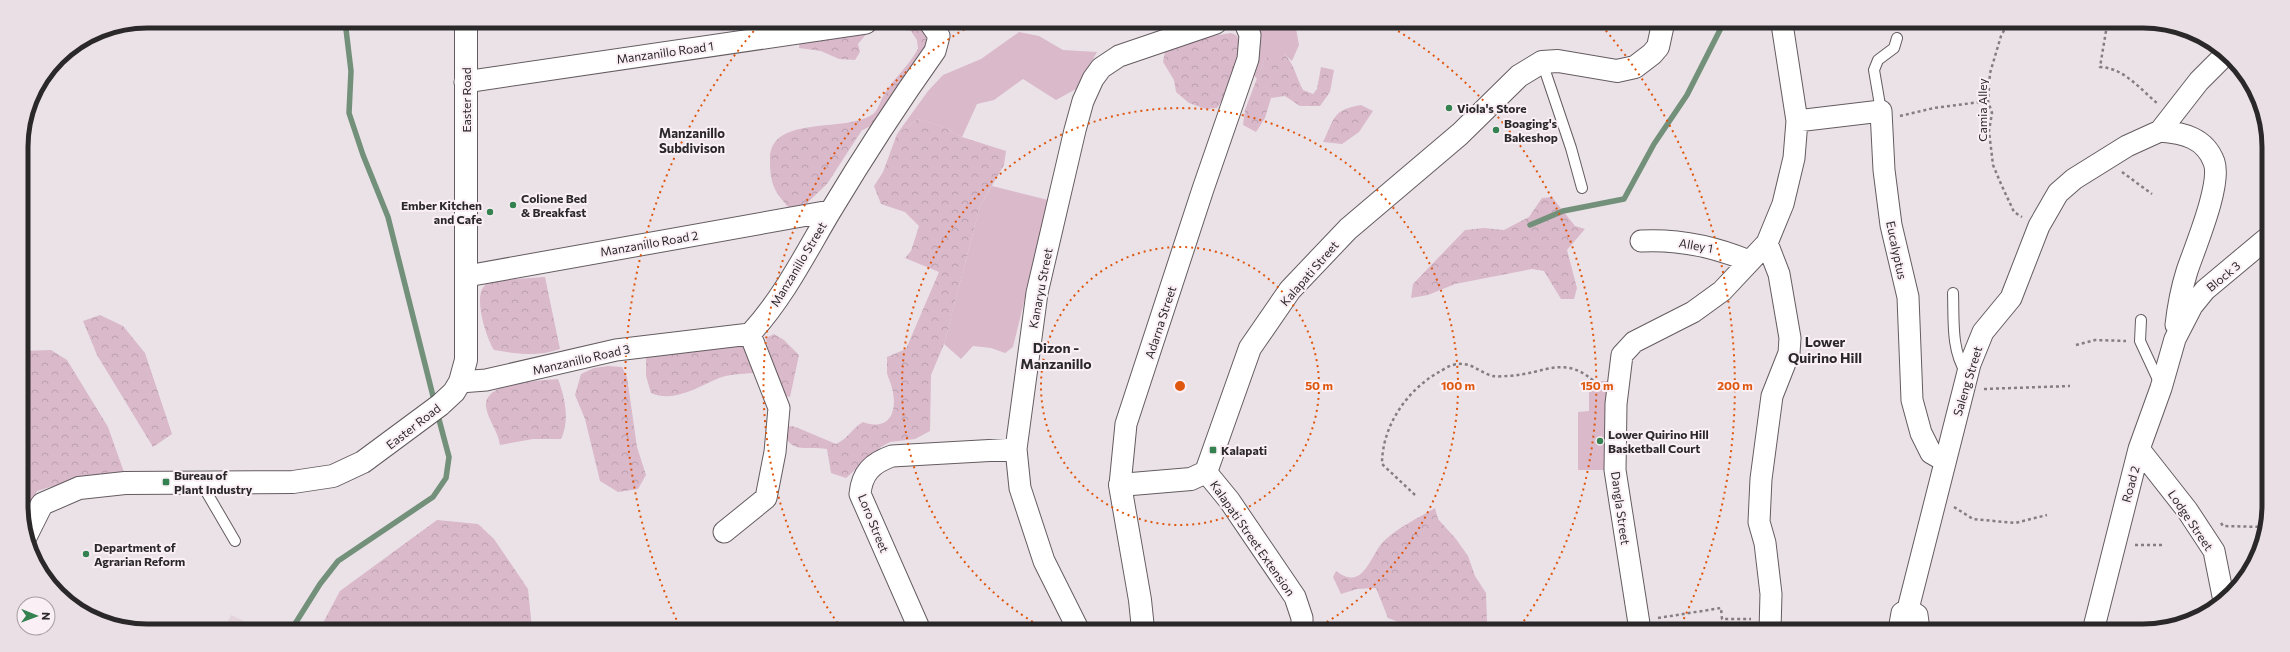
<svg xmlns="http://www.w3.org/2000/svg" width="2290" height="652" font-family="Commissioner,sans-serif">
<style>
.built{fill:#e4d4dc}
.grass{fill:#d9b9ca}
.forest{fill:url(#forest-crowns)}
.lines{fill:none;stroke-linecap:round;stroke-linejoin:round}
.stream{stroke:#72907a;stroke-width:5.5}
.service-casing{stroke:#645c60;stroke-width:12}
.minor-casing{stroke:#645c60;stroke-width:23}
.tertiary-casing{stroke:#645c60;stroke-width:24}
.secondary-casing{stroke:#645c60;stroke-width:24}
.path{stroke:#847e82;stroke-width:2.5;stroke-dasharray:3 3;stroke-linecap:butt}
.service{stroke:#fff;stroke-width:10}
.minor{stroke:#fff;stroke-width:21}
.tertiary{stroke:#fff;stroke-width:22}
.secondary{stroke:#fff;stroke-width:22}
.ring{fill:none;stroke:#df570e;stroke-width:2;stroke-dasharray:2 4}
.poi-dot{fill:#358251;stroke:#f9eff4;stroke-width:1.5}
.labels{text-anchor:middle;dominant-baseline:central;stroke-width:4;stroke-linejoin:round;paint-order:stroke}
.street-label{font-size:12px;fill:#2b282a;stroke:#f9eff4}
.poi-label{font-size:12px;font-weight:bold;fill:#2b282a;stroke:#f9eff4;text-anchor:start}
.neighbourhood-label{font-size:13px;font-weight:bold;fill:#2b282a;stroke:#f9eff4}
.quarter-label{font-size:14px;font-weight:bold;fill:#2b282a;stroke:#f9eff4}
.rim{fill:none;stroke:#2b282a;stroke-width:5}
.centre{fill:#df570e;stroke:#f9eff4;stroke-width:2}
.ring-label{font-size:12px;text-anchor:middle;font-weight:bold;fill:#df570e;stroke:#f9eff4;stroke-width:4;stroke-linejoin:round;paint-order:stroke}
</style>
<defs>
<pattern id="forest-crowns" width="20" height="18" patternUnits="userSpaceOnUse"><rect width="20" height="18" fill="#d9b9ca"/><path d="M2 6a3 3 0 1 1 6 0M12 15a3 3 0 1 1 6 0" fill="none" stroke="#ba9fae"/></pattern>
</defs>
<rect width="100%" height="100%" fill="#ebe2e7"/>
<path class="built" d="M231,615L257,627H225Z"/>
<path class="grass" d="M1254,23H1295L1299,45L1292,61L1284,54L1264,60L1257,79L1252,73Z
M1019,32L1039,36L1063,50L1097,52L1076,89L1056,100L1023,79L994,100L977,104L962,137L941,126L918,119L897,134L928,91L943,75L981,59Z
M992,186L1048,200L1047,208L1013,347L1005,353L991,348L973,346L961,359L944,344L980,206Z
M1589,381H1623L1622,470H1578V412L1589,411Z"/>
<path class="forest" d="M896,23C916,26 925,24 930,45L871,126L862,130L827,184L806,204L790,209C775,192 770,185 770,161C768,113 846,134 873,114C877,111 880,103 882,98C892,80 908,67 918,49L917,40L911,31L889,27L868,32L858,44L860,52L855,60L839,59L821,51L799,48L800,38Z
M1231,33L1236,35L1241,42L1232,86L1217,108L1206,109L1189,103L1176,92L1174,80L1163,62L1165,51L1206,37Z
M1272,53L1284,54C1294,63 1296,77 1303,90L1313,94L1317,89L1321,67L1334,70L1330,92L1320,106H1300L1285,96L1271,98L1265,118L1256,132L1243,125L1245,110L1264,60Z
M1361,105L1373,111L1359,132L1342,144L1323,142C1335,118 1332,110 1361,105Z
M918,119L941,126L962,137L1006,151L1004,165L980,206L944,344L931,375L930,431L915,439L890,442L881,447L846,478L831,473L827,449C807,446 785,455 785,427L792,426L798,428L836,444C848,439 852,428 863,422C890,432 898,411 892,388C891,383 888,378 887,373C887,368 887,362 887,357L906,349L939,272L905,258L911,251L919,226L905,212L881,204L874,186L883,172L897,134Z
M1552,197L1575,226L1585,229L1567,250L1577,288L1574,299H1561L1544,271L1532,269L1455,284L1428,295L1411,298L1413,284L1465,230L1484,228L1504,230L1529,217L1542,198Z
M545,277L560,349C537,357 517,354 494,350C486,337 477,307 481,292C482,288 486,284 488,281Z
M100,315L123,326L145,353L172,434L153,447L97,355L83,321Z
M774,334L784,340L799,355L790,397L786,396C779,376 769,359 766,338Z
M739,343L754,359L753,373C742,374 729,374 719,378C698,387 674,403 651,393L646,376V358L652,354Z
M51,350L67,360L108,427L126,478C94,478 67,481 37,491L23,521L22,351Z
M608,366L622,367L627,377L637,447L646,475L638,489L618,492L600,481L585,419L575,395L581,374L594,368Z
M558,379C565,397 570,421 561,439H533L500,445C498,431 488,420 486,407C483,381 541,381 558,379Z
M1435,508L1438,519L1456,539L1468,556L1475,576L1486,593L1487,622L1479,629H1416L1388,618L1376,588L1357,589L1341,594L1333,577L1336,571C1365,593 1370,553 1385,540C1399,527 1418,518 1435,508Z
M437,520L478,524L494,539L528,589L532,628L327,627L324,621L340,591Z"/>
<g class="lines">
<path class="stream" d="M345,21L351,71L349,113L363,155L388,217L435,404
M1530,225L1563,211L1624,199L1654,144L1687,95L1723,24
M293,627L320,584L338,561L433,497L446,478L449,457L437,412"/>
<g class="service-casing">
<path id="service" d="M1542,62L1571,148L1582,188
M1881,111L1874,70L1878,60L1894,48L1897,38
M1953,293C1954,321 1951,349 1966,373
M2141,320L2140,341L2160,384
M200,481L235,541"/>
</g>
<g class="minor-casing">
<path id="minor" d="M465,82L866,23
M1797,121L1881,111L1884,170L1891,225L1908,297L1912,400L1921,433L1931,453L1945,461
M2160,131C2184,133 2205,138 2214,162C2222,184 2195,247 2187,271C2182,287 2178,307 2176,325
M1641,241C1679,239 1713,246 1749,261
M467,276L830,211
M750,334C784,297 805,254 830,212C863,157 898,103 935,51L939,36L930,23
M460,382L486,380L616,350L750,334
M2139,449L2187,510L2214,551L2224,601
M1206,472L1229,500L1295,597L1302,618V629
M1120,485L1126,424L1203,189L1248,59L1250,35L1245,23
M724,532L766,498L775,452L779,408L750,334
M1908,609L1970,364L1983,332L2011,298L2039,226L2058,193L2074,179L2127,146L2160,131L2199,81L2225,55
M1908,609L1917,615L1919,630
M919,628L860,494C862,473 872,463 892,456L1016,449
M1078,629L1044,561L1020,488L1016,449L1037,293L1075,130L1083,101L1093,79L1101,68L1119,56L1216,23
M1640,630L1615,470L1616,404L1622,355L1634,342L1693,312L1722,291L1767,243
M1770,630L1771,594L1765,543L1759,522L1761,479L1772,396L1789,353L1790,338L1779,274L1767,243L1783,204L1794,158L1797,121L1782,24
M1899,630L1902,613L1908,609
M2093,631L2139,449L2161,388L2175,339L2192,306L2205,290L2266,239"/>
</g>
<g class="tertiary-casing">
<path id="tertiary" d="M1143,629L1140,600L1120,485L1191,479L1206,472L1250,348L1290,290L1348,229L1460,134L1519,76L1542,62L1558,61L1617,71L1635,67L1652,54L1658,47L1663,24"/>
</g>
<g class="secondary-casing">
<path id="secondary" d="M26,536L42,504L79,488L125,483L293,482L333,476L363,462L440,405L454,392L460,382L466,360V22"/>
</g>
<path class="path" d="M2007,25L2001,36L1990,73L1988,101L1992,113L1989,131L1993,165L2001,184L2014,212L2022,217
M2107,25L2100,67C2124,68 2140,89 2157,103
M1900,116L1934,108L1988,101
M2122,172L2152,194
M2076,345L2095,340L2126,341
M1984,389L2070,386
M1415,495L1382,464C1382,426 1407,390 1439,372C1443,370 1448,366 1453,365C1471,360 1479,373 1493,376C1497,377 1503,376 1508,376C1547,374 1565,352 1599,386
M1954,507L1973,519L2015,523L2047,515
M2221,523L2223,526L2265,527
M2135,545H2163
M1658,618L1721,608L1722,619H1751"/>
<use href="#service" class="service"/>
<use href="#minor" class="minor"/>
<use href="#tertiary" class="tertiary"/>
<use href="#secondary" class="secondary"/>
</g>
<g class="ring">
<circle cx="1180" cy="386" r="139"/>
<path d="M1043 628A278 278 0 1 1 1317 628"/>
<path d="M841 628A417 417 0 0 1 975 23M1388 25A417 417 0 0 1 1519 628"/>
<path d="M679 625A555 555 0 0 1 758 26M1602 26A555 555 0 0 1 1679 629"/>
</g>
<g class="poi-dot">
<circle cx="1449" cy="108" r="4"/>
<circle cx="1496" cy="130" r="4"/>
<circle cx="513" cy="205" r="4"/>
<circle cx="490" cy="212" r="4"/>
<circle cx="1600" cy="441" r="4"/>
<rect x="1209" y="446" width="8" height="8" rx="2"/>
<rect x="162" y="478" width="8" height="8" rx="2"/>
<circle cx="86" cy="554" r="4"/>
</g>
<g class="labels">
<g class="street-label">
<text transform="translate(665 52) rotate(-8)">Manzanillo Road 1</text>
<text transform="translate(466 100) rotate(-90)">Easter Road</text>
<text transform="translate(1982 110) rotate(-90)">Camia Alley</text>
<text transform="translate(649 243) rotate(-10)">Manzanillo Road 2</text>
<text transform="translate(1696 245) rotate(10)">Alley 1</text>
<text transform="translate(1897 250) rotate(78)">Eucalyptus</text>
<text transform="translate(798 264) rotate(-59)">Manzanillo Street</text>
<text transform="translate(1309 273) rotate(-49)">Kalapati Street</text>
<text transform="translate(2223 276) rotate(-40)">Block 3</text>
<text transform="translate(1040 288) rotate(-79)">Kanaryu Street</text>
<text transform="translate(1160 322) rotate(-72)">Adarna Street</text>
<text transform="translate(581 359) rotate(-13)">Manzanillo Road 3</text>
<text transform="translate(1967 381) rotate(-73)">Saleng Street</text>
<text transform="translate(413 426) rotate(-38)">Easter Road</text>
<text transform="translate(2130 484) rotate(-75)">Road 2</text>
<text transform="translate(1621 508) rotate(82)">Dangla Street</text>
<text transform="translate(2191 520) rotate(56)">Lodge Street</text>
<text transform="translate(874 523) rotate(68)">Loro Street</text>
<text transform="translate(1253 538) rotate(55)">Kalapati Street Extension</text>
</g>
<g class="poi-label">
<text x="1457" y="108">Viola's Store</text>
<text x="1504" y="123">Boaging's<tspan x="1504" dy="14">Bakeshop</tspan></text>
<text x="521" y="198">Colione Bed<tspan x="521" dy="14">&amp; Breakfast</tspan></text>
<text x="482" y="205" text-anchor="end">Ember Kitchen<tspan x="482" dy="14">and Cafe</tspan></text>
<text x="1608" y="434">Lower Quirino Hill<tspan x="1608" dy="14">Basketball Court</tspan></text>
<text x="1221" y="450">Kalapati</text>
<text x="174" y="475">Bureau of<tspan x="174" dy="14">Plant Industry</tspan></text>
<text x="94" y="547">Department of<tspan x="94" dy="14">Agrarian Reform</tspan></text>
</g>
<g class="neighbourhood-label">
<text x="692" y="133">Manzanillo<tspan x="692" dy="15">Subdivison</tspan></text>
</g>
<g class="quarter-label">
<text x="1825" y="341">Lower<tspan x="1825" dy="16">Quirino Hill</tspan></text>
<text x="1056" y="347">Dizon -<tspan x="1056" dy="16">Manzanillo</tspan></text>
</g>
</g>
<path d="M0 0H2290V652H0ZM147 28H2143A119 119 0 0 1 2262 147V505A119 119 0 0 1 2143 624H147A119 119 0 0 1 28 505V147A119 119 0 0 1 147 28Z" fill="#e9dfe4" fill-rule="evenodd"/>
<path class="rim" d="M147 28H2143A119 119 0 0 1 2262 147V505A119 119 0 0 1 2143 624H147A119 119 0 0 1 28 505V147A119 119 0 0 1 147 28Z"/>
<circle cx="1180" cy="386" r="6" class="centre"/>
<g class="ring-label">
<text x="1319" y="390">50 m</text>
<text x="1458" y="390">100 m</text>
<text x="1597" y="390">150 m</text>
<text x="1735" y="390">200 m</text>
</g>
<g transform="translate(36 616) rotate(91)"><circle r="19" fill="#f9eff4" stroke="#a79fa3"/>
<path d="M0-3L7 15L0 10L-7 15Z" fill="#358251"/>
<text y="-6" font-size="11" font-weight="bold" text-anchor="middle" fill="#2b282a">N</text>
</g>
</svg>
